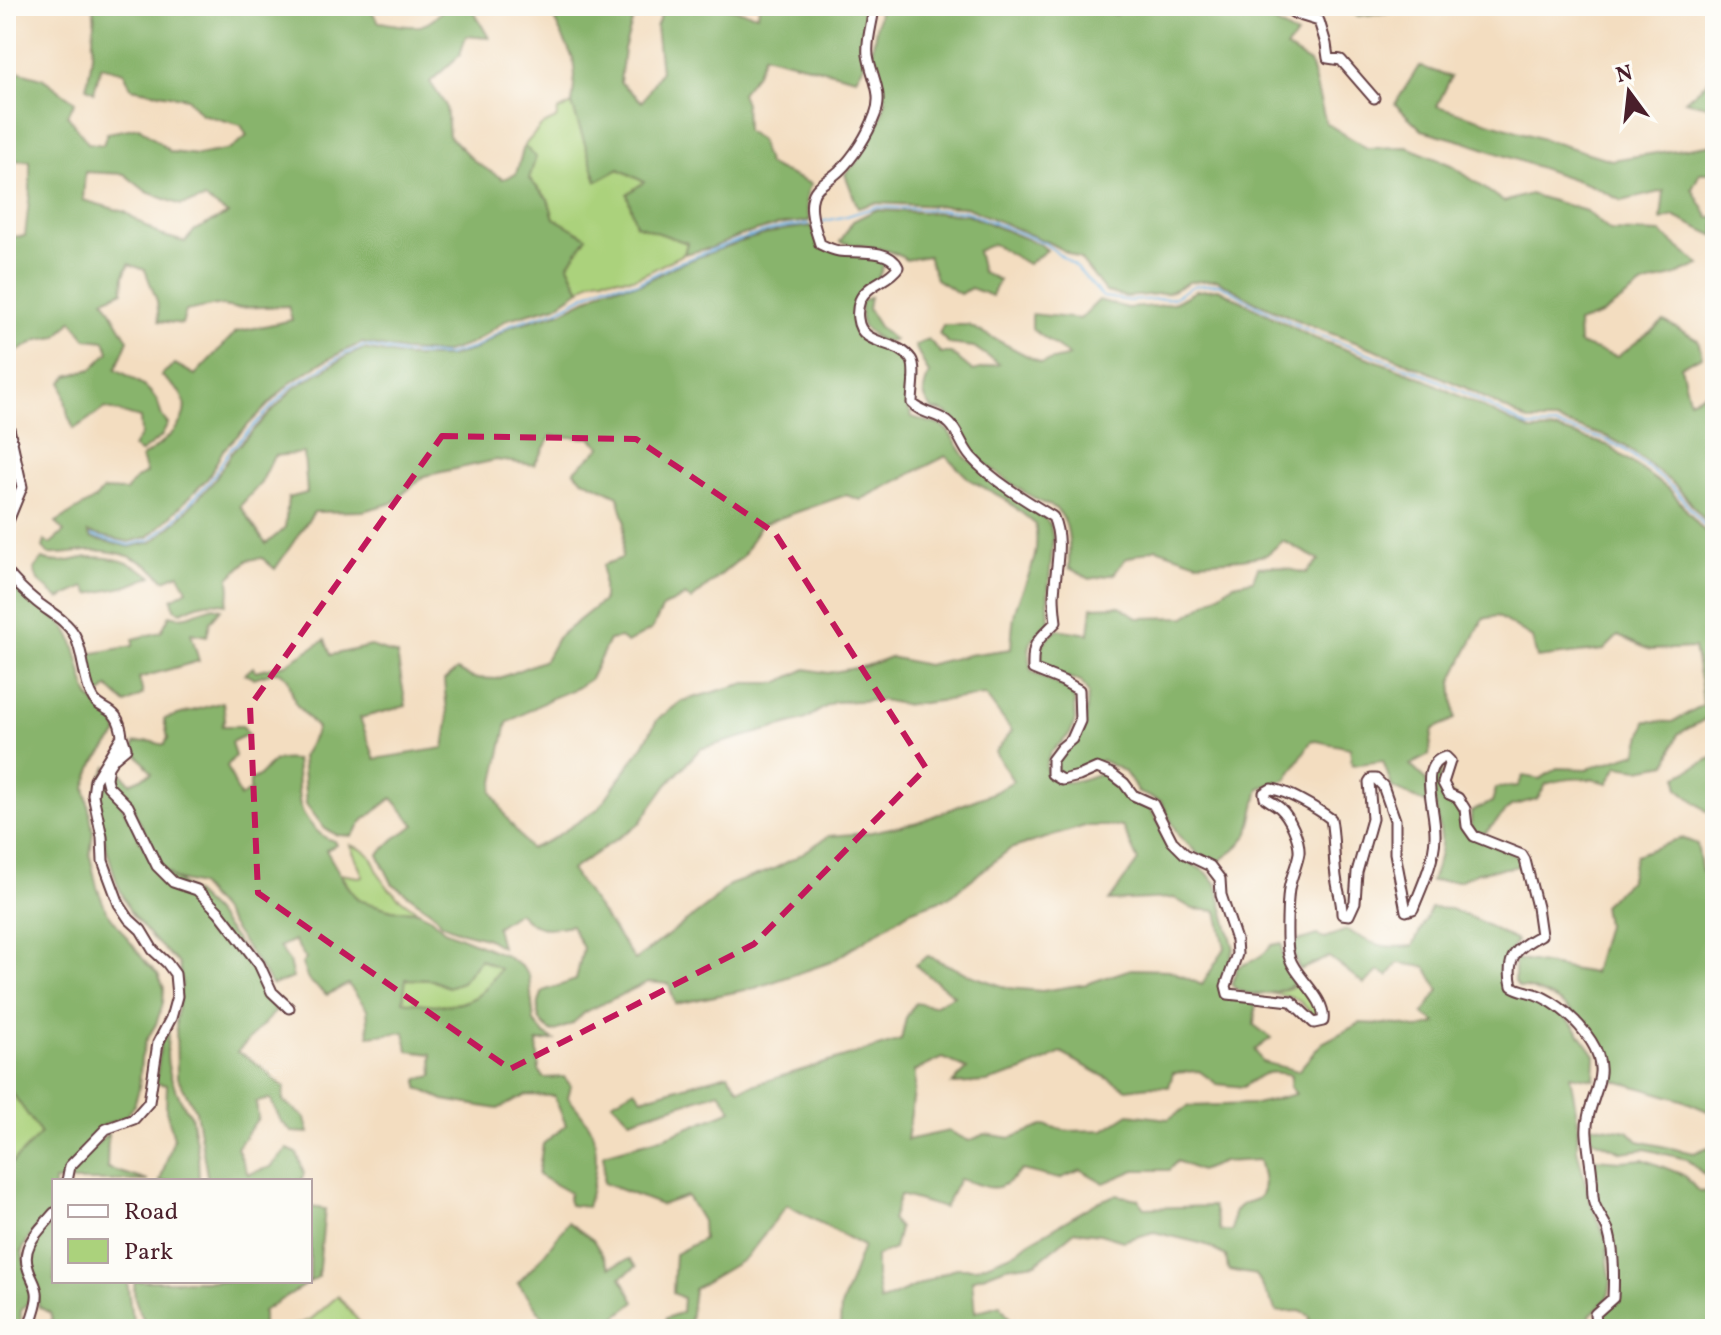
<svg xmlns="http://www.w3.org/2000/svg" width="1721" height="1335" font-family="Vollkorn,serif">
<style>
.green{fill:#abd27c;stroke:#7a7854;stroke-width:2}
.forest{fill:#88b46c;stroke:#696a4c;stroke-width:2;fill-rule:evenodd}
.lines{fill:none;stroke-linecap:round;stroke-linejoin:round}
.stream{stroke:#6fb5e6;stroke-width:2}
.street-casing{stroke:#633c41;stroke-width:13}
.street{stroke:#fff;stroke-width:9}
.marked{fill:none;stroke:#c2185b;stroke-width:6;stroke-dasharray:16 10;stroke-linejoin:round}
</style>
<rect width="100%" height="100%" fill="#fdfcf7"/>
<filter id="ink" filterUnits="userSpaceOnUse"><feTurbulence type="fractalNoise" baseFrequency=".0125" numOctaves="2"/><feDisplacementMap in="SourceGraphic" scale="16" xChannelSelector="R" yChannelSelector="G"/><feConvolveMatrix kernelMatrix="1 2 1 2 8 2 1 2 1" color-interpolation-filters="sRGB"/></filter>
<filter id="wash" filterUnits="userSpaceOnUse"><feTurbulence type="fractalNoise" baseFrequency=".006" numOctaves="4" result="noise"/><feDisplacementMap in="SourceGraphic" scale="32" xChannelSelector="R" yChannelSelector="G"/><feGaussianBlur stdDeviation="1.8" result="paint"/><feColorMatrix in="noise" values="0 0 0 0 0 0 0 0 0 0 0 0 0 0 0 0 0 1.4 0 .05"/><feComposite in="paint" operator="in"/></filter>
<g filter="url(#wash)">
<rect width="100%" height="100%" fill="#f3ddc0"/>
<path class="green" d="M572,104L597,180L619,169L645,182L636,224L687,243L684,254C670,259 645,276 633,278C611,280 597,271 580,290L568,265L548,199L529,179L524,146L541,126L556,119L558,111Z
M350,845C377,853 370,861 383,881C392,894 405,903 418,911L392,910L358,900L340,874L358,877L363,876Z
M480,959L501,969C495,976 490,983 485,990C464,1011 429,1005 403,1002L405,979L432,980L448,987L462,982Z
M1298,979L1322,1014L1316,1020C1300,999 1300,998 1274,994L1292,987Z
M7,1083L41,1134L9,1166H6Z
M338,1296L365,1329H282L310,1320Z"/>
<path class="forest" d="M92,6H362L372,12L379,22C409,26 426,35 445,6H466L474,12L489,38L466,36L460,55L430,82L446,106L449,136L475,162L503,179L516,174L524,146L536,157L529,179L548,199L554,218L587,237L568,265L580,290L556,306L508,319L471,344L443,353L404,351L362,343L342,352L319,364L289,384L223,450L208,478L169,518L148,537L129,542L88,533L91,538L130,547L152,542L175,523L213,482L232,452L294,388L347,356L364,349L407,357H450L476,349L512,326L561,312L593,296L607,287L641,284L677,265L745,240L782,230L812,226L819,248L878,256L884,262C878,296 844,284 858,330C882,344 907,349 907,381C907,398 904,400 912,417L942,426L949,432L966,458L1037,510L1050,524L1053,538L1048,594L1049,622C1029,639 1026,645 1031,671L1069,690L1074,699L1075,720L1070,734L1051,752L1046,764L1048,777C1066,787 1080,780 1099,774L1115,781L1131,798L1150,808L1171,844L1180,856L1207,873L1216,883L1234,949L1221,987L1227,998L1238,1000L1256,999L1254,1025L1271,1038L1255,1050L1262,1062L1298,1071L1322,1043L1360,1023L1401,1025L1420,1029L1436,1023L1423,1014L1439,990L1426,967L1398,963L1388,976L1379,971L1364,984L1329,957L1300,970C1295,961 1293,953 1294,942L1317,935L1324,938L1347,930C1373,945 1383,949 1413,946L1431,908L1450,909L1479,921L1516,941C1505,961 1501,970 1510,992L1541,1002L1561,1014L1574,1026L1595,1055L1594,1079L1570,1075L1578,1121L1577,1149L1590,1201L1607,1243L1608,1263L1611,1282L1608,1298L1590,1315L1591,1329H1308L1310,1316L1300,1311L1277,1312L1256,1275L1228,1270L1226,1256L1204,1244L1154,1232L1123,1241L1100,1234L1075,1231L1036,1263L1006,1267L972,1280L975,1312L1000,1305L1018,1329H840L841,1307L863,1246L787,1205L746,1258L694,1289L689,1329H663L666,1318L682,1312L683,1298L673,1293L675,1254L703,1239L702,1221L687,1196L661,1205L603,1183L604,1154L665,1137L732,1110L720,1092L630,1120L612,1102L635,1089L642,1098L728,1074L739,1089L901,1040L906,1018L915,1003L934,1006L954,995L915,965L928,956L970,975L1008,988L1042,991L1086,984L1131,969L1169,970L1202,985L1225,948L1217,911L1193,909L1174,898L1109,901L1138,861L1122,826H1085L1010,849L949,897L910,911L831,962L755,988L675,1004L669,984L648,982L585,1012L572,1024L553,1032C534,1023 536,1008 543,991L576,980L583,948L571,925C546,929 536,932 518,912L496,927L501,947L486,938L462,932L442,924L433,913L392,883L378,855L394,839L415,825L392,798L364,820L352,836L337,835L325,829L306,804L302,757L314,736L317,728L295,703L288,679L281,672H273L254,678L245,674L253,667L255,671L286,664L325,640L331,655L371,646L397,655L406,706L360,718L375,759L444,748L448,722L444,681L457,670L473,678L497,679L545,660L557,638L603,601V565L622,558L625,521L618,496L582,479L574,471L601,447L591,438L551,436L534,465L496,460L424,476L392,503L363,511L314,512L275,569L262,558L248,560L229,578L230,591L226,604C208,600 197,604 181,612L174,609L172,599L187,590L179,574L164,580C146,558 116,549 87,551C74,552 62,555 48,554L43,547L45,541L50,544L64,532L56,522L95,499L103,490L126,491L136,479L146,473L141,458C159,446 198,420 180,393C175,387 167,381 161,375L175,364L195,375L236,332L292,320L288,306L234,308L216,305L186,311L182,324L159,321L157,301L145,270L129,264L124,275L123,291L104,299L128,340L116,369C130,377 149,386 157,401C162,412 158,413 168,424L161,437L140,453L133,447L141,434L140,418L105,408L74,429L68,416L62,382L68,376L92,369L109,352L105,341L86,339L72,320L57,337L38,340L18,351L8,348L6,350V237L25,236L30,192V161L6,160V68L42,78L75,102L67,115L88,143L103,145L107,133L139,127L171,152L198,155L230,149L247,136L241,125L201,114L187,98L131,88L124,72L101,66L94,92L86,87C91,68 92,58 93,39C93,25 97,20 92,6ZM85,172L124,174L147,192L181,205L205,199L228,214L195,230L185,242L160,235L125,212L83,200ZM304,453L307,493L288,498L285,528L266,544L240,506L261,483L274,456ZM946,456L970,480L1005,499L1035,524C1041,557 1028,575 1017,604C1012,618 1012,635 1011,649L968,655L927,665L890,657L866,666L828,673L806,669L777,683H746L682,701L657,720L644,744L599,808L552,839L530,849L506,817L492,791L507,723L552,698L576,688L590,679L609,640L620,638L627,643L652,629L663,607L685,596L691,600L743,556L760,525L846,495L860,500ZM985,695L1012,731L995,752L1013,781L995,792L918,822L867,833L829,836L795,858L774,869L729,885L712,902L635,960L571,870L639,824L667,785L700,749L804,720L834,702L881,700L908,705ZM1061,1053L1127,1089L1150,1086L1169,1087L1173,1073L1199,1071L1217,1084L1243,1087C1263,1073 1267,1069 1291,1075L1290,1087L1296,1094L1256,1104L1189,1106L1168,1119L1129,1114L1104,1130L1067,1131L1045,1125L1011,1138L985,1134L969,1141L949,1131L907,1140L915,1086V1071L943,1058L967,1069L952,1084L987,1082L1023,1071ZM1259,1160C1263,1174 1270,1196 1252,1201C1245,1203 1239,1205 1235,1211C1232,1216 1233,1225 1232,1231H1220L1213,1206L1145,1208L1138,1199L1116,1195L1100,1201L1028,1243L1017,1252L976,1268H956L880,1302L876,1276V1256L894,1249L899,1228L892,1220L900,1195L944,1208L959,1179C993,1188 995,1196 1022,1170L1059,1179L1081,1170L1104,1183L1135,1170H1169L1177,1161L1200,1171L1223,1162Z
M567,6H625L635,13L624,49L620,82L642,102L661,71L656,27L665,6H718L758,15L759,6H867L866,28L863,41L864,65L856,78L764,55L757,73L741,93L745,103L746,131L759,139L768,165L811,184C804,196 807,207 810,221L778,225L742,235L711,248L684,254L687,243L636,225L627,194L644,182L619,169L597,181L572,104L575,76L573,58L554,19Z
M880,6H1095L1115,15L1127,8V6H1221L1235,17L1253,11L1257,6H1278L1285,10L1272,21L1297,36L1286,48L1310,63L1326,123L1367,148L1407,147L1451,165L1504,202L1530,194L1586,211L1610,231L1661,233L1700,265L1676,275L1643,285L1601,315L1578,323L1579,344L1617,357L1664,321L1698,340L1702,356L1681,366L1689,400L1715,389V528L1705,521L1676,486L1625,446L1608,437L1556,421H1528L1464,387L1377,350L1316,328L1256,302L1217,280L1189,282L1168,293L1126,297L1106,292L1080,259L1047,242L966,207L874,203L858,208L845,174L856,163L881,117L886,100L872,51Z
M1345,6H1405L1403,11L1357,16Z
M1419,66L1451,77L1437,106L1611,160L1715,144V173H1700L1692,189L1709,218L1715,216V236L1673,216L1661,220L1664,191L1622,201L1590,185L1465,142L1422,130L1395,104Z
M1713,77L1715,78V108L1685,101Z
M875,210L966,214L1041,245L1047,250L1028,264L993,244L977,251L982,272L999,280L992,296L971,288L960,294L936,279L928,256L906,260C892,247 859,247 840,242L853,221Z
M1218,289L1314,338L1418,376L1531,431L1558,430L1607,445L1671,491L1700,527L1715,539V714L1678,734L1667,764L1639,769L1618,766L1608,783C1586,777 1569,777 1546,784L1537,799L1511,806L1485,833H1474L1471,824V812L1492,802L1496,788L1518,786L1523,776L1540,779L1557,768L1587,769L1637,753L1646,721L1672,722L1703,705L1701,685L1694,648L1650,650L1618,636L1604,650L1537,658L1532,638L1497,616L1483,619L1452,681L1455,719L1433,729L1429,755L1410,765L1426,780L1429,805L1392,787L1383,761L1352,765L1350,748L1312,740L1286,780L1259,788L1249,833L1235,850L1214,865L1198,854L1178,835L1161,801L1139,793L1124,771L1102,760L1077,773L1065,778L1056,770L1057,758L1079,734L1086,718L1088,693L1081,681C1070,678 1058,676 1048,672C1025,661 1045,639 1057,629L1089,634L1092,607L1120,606L1138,618L1186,617L1234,584L1253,580L1258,567L1274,566L1306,573L1319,560L1283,541L1266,555L1242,559L1197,562L1156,548L1125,559L1114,574L1090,579L1069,568C1069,549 1072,523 1056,509C1052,505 1044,504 1039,501C1017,488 991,471 973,452C958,436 959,410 933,410C921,395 922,391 929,374L915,346L928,339L941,353H951L973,371L999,364L974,347L949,344L939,334L943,325H968L1041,363L1070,356L1032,329V314L1080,319L1099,300L1127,308L1158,306L1176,302L1196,291Z
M870,297L868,309L880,328L894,340L890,342L880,340L862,326L860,302Z
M6,426L19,484L6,518Z
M88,557C117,557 129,561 152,576L128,586L90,594L85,587L59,599L38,581L34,569L42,559C57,565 74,560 88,557Z
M6,576L66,628C79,648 79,672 88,694C95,709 113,711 118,734L94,763L85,787L93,831L90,856L97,887L106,910L147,964L158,974L164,988L163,1003L156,1024L146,1041L141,1059L139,1089L134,1105L125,1117L102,1126L63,1181H54V1208L28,1239L22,1251L31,1298L21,1311L20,1329H6V1166H9L41,1134L6,1084Z
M214,607L221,609L210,622L207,636L191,633L199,661L139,678L143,694L126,704L108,687L99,696L93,689L83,655L133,646V639L161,632L170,615C186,621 198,610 214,607Z
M223,702L225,718L222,726H243L248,734L231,742L235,756L227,766L240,797L250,791V780C274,772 261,756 296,760C298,773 297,794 300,805C304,819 320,838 334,841L336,845L326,850L346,885L358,900L392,910L418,911L430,917L444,930L504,955L522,967L529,976L534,1022L544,1034L554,1040L537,1042L539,1070L544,1078L564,1077L571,1086L568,1097C575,1107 586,1118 591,1129C601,1155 594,1183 587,1207L570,1205L568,1199L570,1193L538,1175L543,1144L566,1125L554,1096L526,1095L498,1109L444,1100L418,1088V1079L433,1076L432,1054L408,1051L405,1032L369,1036L367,1009L348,984L327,995L308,980L302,964L306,959L294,940L279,947L289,961L293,978L272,985L220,909L199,885L175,879L160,865L156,851L136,815L132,802L112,786L110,778L114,764L130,783L152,773L133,749L135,743L149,741L164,745L168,738L164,719ZM480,959L500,969C495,976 490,984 484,990C464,1011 429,1005 403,1001L406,979L432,980L448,987L462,982Z
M1715,756V818L1678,788V776Z
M1445,761C1429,791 1459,789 1464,813C1465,818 1464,822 1464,827L1518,857L1521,866L1478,872L1459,881H1431C1436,867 1442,853 1441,838C1440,823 1427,780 1435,768C1438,765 1441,763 1445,761Z
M108,765L105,773L151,861L195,894L213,911L258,969L263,988L272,999L276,1011L237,1052C257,1060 267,1074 284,1087L283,1101L305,1118L309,1133L292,1132L281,1121L270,1099L256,1102L258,1118L237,1148L248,1174L271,1167L287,1149L297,1153L304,1173L301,1181H208L196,1111L177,1077L176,1019L182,983L179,964L153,939L130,912L117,883L106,846L97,797V785Z
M1682,838L1697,844L1702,872L1715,879V1123L1710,1112L1682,1100L1606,1078C1605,1034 1562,992 1519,987L1515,982V959L1593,973L1606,925L1603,905L1629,881L1636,855Z
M1282,943L1283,958L1298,979C1286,995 1246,1001 1232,985L1237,967C1251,962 1263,957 1272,945Z
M169,1027C165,1056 166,1072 180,1098C183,1105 185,1109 191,1114L198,1155L199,1181H160L174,1138L166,1110L167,1085L156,1083L161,1041Z
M1590,1125L1628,1131L1638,1141L1694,1153L1708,1147L1715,1149V1178L1707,1177L1686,1159L1645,1149L1622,1152L1592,1139Z
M108,1133L107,1168L148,1181H71L73,1169Z
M1594,1159L1622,1161L1643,1159L1684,1175L1698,1191L1715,1193V1329H1600L1598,1314L1615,1299L1616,1278L1597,1199Z
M310,1207L325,1209L318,1277L263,1311V1329H148C141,1313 131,1299 135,1281H310Z
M54,1220V1281H127L131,1312L137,1329H42L52,1320L50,1313L39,1307L28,1253L35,1241Z
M568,1222L593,1240L610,1267L630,1259L636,1267L621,1277L635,1302L611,1321L613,1329H552L518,1283C537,1264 553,1244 568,1222Z"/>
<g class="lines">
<path class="stream" d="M816,223L847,216L876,207L965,211L1044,243L1074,265L1103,297L1129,301L1173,298L1193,286L1219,284L1256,305L1314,333L1419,372L1463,392L1528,427L1557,426L1606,440L1624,449L1674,489L1703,524L1715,534
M92,536L129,545L150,540L172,522L210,481L229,451L292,386L345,354L364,346L405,354L447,355L474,348L511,324L558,310L606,284L638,283L674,264L745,238L780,228L809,224"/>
</g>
</g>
<g filter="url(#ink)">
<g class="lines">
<g class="street-casing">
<path id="street" d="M874,6C873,22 866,39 868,55C871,76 884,93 875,115C868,134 854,157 839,171C830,180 816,185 813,196C808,210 816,231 820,244C826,247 832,250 839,251C856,253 890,248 898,267C889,281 867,284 860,300C858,306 857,313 858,319C861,347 897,339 911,359C917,367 912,392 912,403C923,415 939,413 950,424C959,433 962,447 971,457C993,481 1025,500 1053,517C1064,542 1055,569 1054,596C1054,605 1055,614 1056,622C1037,641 1032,642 1033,669L1063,681L1079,690L1080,721L1072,739L1061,748L1052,760V774L1062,780L1079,776L1097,768L1112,774L1124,783L1133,795L1153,804L1172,841L1185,854L1210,866L1220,879L1221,895L1236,940L1237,954L1226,986L1228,994L1291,1001L1314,1023L1323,1021C1327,996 1291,976 1288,951C1286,938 1287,903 1289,889C1291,877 1297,865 1299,853C1300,840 1290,817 1280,808C1276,804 1269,801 1265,798L1264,793L1271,789C1286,790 1318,809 1331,819C1335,840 1333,862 1337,883C1339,895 1342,901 1342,914L1349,915L1355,902L1357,872L1372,819L1369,782L1371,779H1376L1383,786L1395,820V853L1406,911L1413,909C1422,886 1434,862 1435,837C1436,817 1427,792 1430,774C1432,765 1437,759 1446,757L1450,761L1443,783L1449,794L1458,798L1465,809L1467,826L1474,836L1522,855L1525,860L1537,907L1541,935C1517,947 1505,957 1512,986C1520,991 1527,991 1535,994C1557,1002 1578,1021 1591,1041C1615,1078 1584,1100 1587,1135C1588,1150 1591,1164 1592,1178C1593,1186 1592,1195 1594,1203C1597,1212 1604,1221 1608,1230C1614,1249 1614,1278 1613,1298L1595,1314L1597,1329
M1284,6L1296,14L1319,21L1326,44L1328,58L1341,60L1374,98
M6,415L22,487L6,526
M6,571C15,582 26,593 37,602C49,612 66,620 74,634C83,649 83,677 91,694C100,715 118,702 122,736L95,780L93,795L102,837L103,861L119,904L129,919L141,930L153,950L167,963L175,974L177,996L171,1018L158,1043L149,1102L134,1119L106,1129L70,1166L67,1181
M122,736L126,748L114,758L108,767L106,778L108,786L128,806L157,866L173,882L197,890L219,912L259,964L272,992L289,1008
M30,1329C30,1317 39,1305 37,1292C36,1284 30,1276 28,1268C20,1245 41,1229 54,1213"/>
</g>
<use href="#street" class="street"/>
</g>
</g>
<path class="marked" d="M442,436L636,439L775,533L926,768L754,944L510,1069L258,893L250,706Z"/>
<rect width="1721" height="1335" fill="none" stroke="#fdfcf7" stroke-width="32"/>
<rect x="52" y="1179" width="260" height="104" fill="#fdfcf7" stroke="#b5a4a5" stroke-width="2"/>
<rect x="68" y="1205" width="40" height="12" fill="#ffffff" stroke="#b5a4a5" stroke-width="2"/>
<text x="124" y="1219" font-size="24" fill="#4a1f2b">Road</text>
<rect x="68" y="1239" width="40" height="24" fill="#abd27c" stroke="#b5a4a5" stroke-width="2"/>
<text x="124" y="1259" font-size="24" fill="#4a1f2b">Park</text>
<g transform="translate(1629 92) rotate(345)" stroke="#fdfcf7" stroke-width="6" paint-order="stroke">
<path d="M0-6L14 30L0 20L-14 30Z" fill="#4a1f2b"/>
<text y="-12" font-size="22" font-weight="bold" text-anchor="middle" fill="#4a1f2b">N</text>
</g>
</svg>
